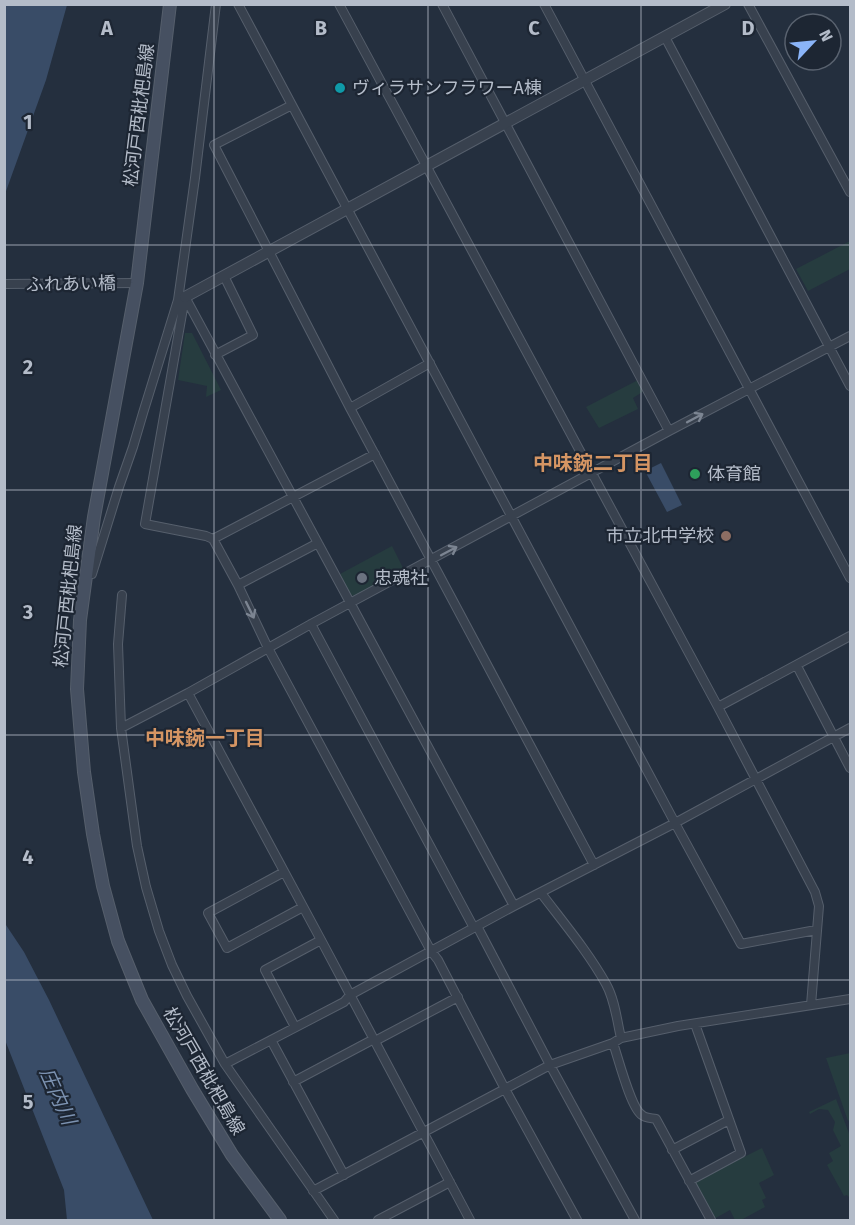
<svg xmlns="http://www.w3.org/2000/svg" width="855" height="1225" font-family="'Fira Sans','Noto Sans JP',sans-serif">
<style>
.green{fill:#263c3f}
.water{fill:#394c67}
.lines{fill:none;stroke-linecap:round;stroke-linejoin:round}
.minor-casing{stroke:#565f6c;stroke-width:10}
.tertiary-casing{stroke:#565f6c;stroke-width:12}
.secondary-casing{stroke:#565f6c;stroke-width:14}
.minor{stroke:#38414e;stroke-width:8}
.tertiary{stroke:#38414e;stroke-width:10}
.secondary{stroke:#465061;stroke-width:12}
.oneway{stroke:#7c8592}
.grid{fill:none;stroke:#b4bcc9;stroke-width:1.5;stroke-opacity:0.55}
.culture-dot{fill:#0f9aa8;stroke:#1d2633;stroke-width:2}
.leisure-dot{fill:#2e9e5b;stroke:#1d2633;stroke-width:2}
.education-dot{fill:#8d6e63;stroke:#1d2633;stroke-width:2}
.worship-dot{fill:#6b7280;stroke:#1d2633;stroke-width:2}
.labels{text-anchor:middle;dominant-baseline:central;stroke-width:4.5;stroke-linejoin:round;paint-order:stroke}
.poi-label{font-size:18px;fill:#b4bcc9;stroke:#1d2633;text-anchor:start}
.street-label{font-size:18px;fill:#b4bcc9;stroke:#1d2633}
.neighbourhood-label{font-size:20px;font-weight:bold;fill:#d59563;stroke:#1d2633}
.water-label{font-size:20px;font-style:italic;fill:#7c92b1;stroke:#1d2633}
.grid-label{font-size:20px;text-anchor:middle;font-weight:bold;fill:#b4bcc9;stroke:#1d2633;stroke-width:4.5;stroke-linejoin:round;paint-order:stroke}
</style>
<rect width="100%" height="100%" fill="#242f3e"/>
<path class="green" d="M850,241V269L808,291L796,269Z
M185,333H192L221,390L206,397L207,386L178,380Z
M638,380L644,391L633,398L638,409L599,428L586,407Z
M392,546L404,570L355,597L350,594L340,574Z
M850,1053V1119L848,1121L826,1058Z
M836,1099L850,1136V1196L849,1197L847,1195L844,1196L827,1165L833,1161L829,1153L841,1146L833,1130L835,1122L828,1110L819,1109L810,1114L809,1112Z
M762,1148L774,1175L759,1183L766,1198L762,1200L765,1207L741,1220H735L730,1210L714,1219L695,1185L696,1181Z"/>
<path class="water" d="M5,4L67,5L46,80L5,194Z
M661,463L682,505L667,512L645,471Z
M4,922L24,952L49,1000L153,1220H67L64,1190L5,1040Z"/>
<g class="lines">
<g class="minor-casing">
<path id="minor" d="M238,4L675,823L741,944L816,930
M339,4L718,707L815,892L819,906L811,1005
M442,4L669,431
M544,4L850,578
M748,4L850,192
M665,37L850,386
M292,105L214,145L350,408L594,865
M4,284L137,283
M185,297L514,906
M185,297L145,524L206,536L213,539L375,454
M178,300L195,178L216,4
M215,355L253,335L224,276
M350,408L430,363
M213,539L238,585L268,648L431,951L438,960L505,1089L577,1220
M86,574H92L119,487L133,447L143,413L178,300L185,297
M238,585L318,543
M122,595L118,644L121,728L137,846L146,887L159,931L172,965L187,996L225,1064L334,1220
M311,624L474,928
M797,666L850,768
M188,693L321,940L470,1220
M718,707L850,636
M121,728L188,693L311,624L669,431L850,336
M284,872L208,913L227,948L303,907
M541,893C563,922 589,953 606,984C615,1000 617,1021 621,1038
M477,926L550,1065L635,1220
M295,1027L265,970L321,940
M271,1040L344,1175
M375,1041L458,997
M613,1043C618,1057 631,1109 642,1115C645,1118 651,1118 656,1119L711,1220
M225,1064L344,1002L350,995L514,906L675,823L850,728
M293,1082L374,1039
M672,1150L729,1120
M689,1181L741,1153L695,1024
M313,1191L550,1065L613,1043L621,1038L678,1026L850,999
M378,1220L450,1182"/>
</g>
<g class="tertiary-casing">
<path id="tertiary" d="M185,297L725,4"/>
</g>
<g class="secondary-casing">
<path id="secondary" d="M170,4L137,283L94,517L80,620L77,689L84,772L93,834L103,886L118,941L142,1000L192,1089L232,1155L280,1220"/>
</g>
<use href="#minor" class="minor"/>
<use href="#tertiary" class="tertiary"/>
<use href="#secondary" class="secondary"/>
</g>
<defs><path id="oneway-shaft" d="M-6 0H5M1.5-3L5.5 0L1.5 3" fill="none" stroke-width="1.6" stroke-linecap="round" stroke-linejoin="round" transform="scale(1.5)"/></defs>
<g class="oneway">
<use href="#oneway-shaft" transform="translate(695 418) rotate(-28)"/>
<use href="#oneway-shaft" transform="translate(449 551) rotate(-28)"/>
<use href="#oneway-shaft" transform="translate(250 610) rotate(64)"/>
</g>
<path class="grid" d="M214,4V1220M428,4V1220M641,4V1220M4,245H850M4,490H850M4,735H850M4,980H850"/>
<circle class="culture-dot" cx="340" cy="88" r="6"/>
<circle class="leisure-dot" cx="695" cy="474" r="6"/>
<circle class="education-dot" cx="726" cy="536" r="6"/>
<circle class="worship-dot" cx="362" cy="578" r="6"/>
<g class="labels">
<g class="poi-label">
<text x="352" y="88">ヴィラサンフラワーA棟</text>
<text x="707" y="474">体育館</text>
<text x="714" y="536" text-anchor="end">市立北中学校</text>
<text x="374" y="578">忠魂社</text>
</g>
<g class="street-label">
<text transform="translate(139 115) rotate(-83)">松河戸西枇杷島線</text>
<text transform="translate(71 284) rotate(-1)">ふれあい橋</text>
<text transform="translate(68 596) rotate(-84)">松河戸西枇杷島線</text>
<text transform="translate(204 1071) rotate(60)">松河戸西枇杷島線</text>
</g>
<g class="neighbourhood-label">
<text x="593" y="463">中味鋺二丁目</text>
<text x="205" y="738">中味鋺一丁目</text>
</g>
<g class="water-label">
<text transform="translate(58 1096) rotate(66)">庄内川</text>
</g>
</g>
<g class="grid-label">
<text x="107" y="35">A</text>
<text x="321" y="35">B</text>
<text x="534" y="35">C</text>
<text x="748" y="35">D</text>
<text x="28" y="129">1</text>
<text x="28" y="374">2</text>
<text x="28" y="619">3</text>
<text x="28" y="864">4</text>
<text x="28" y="1109">5</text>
</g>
<rect width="855" height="1225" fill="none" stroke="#b4bcc9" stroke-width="12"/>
<g transform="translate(813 42) rotate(64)"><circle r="28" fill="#1d2633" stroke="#59626f" stroke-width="1.5"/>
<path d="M0-4.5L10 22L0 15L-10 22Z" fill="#8ab4f8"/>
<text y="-9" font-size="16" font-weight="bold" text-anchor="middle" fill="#b4bcc9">N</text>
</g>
</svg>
